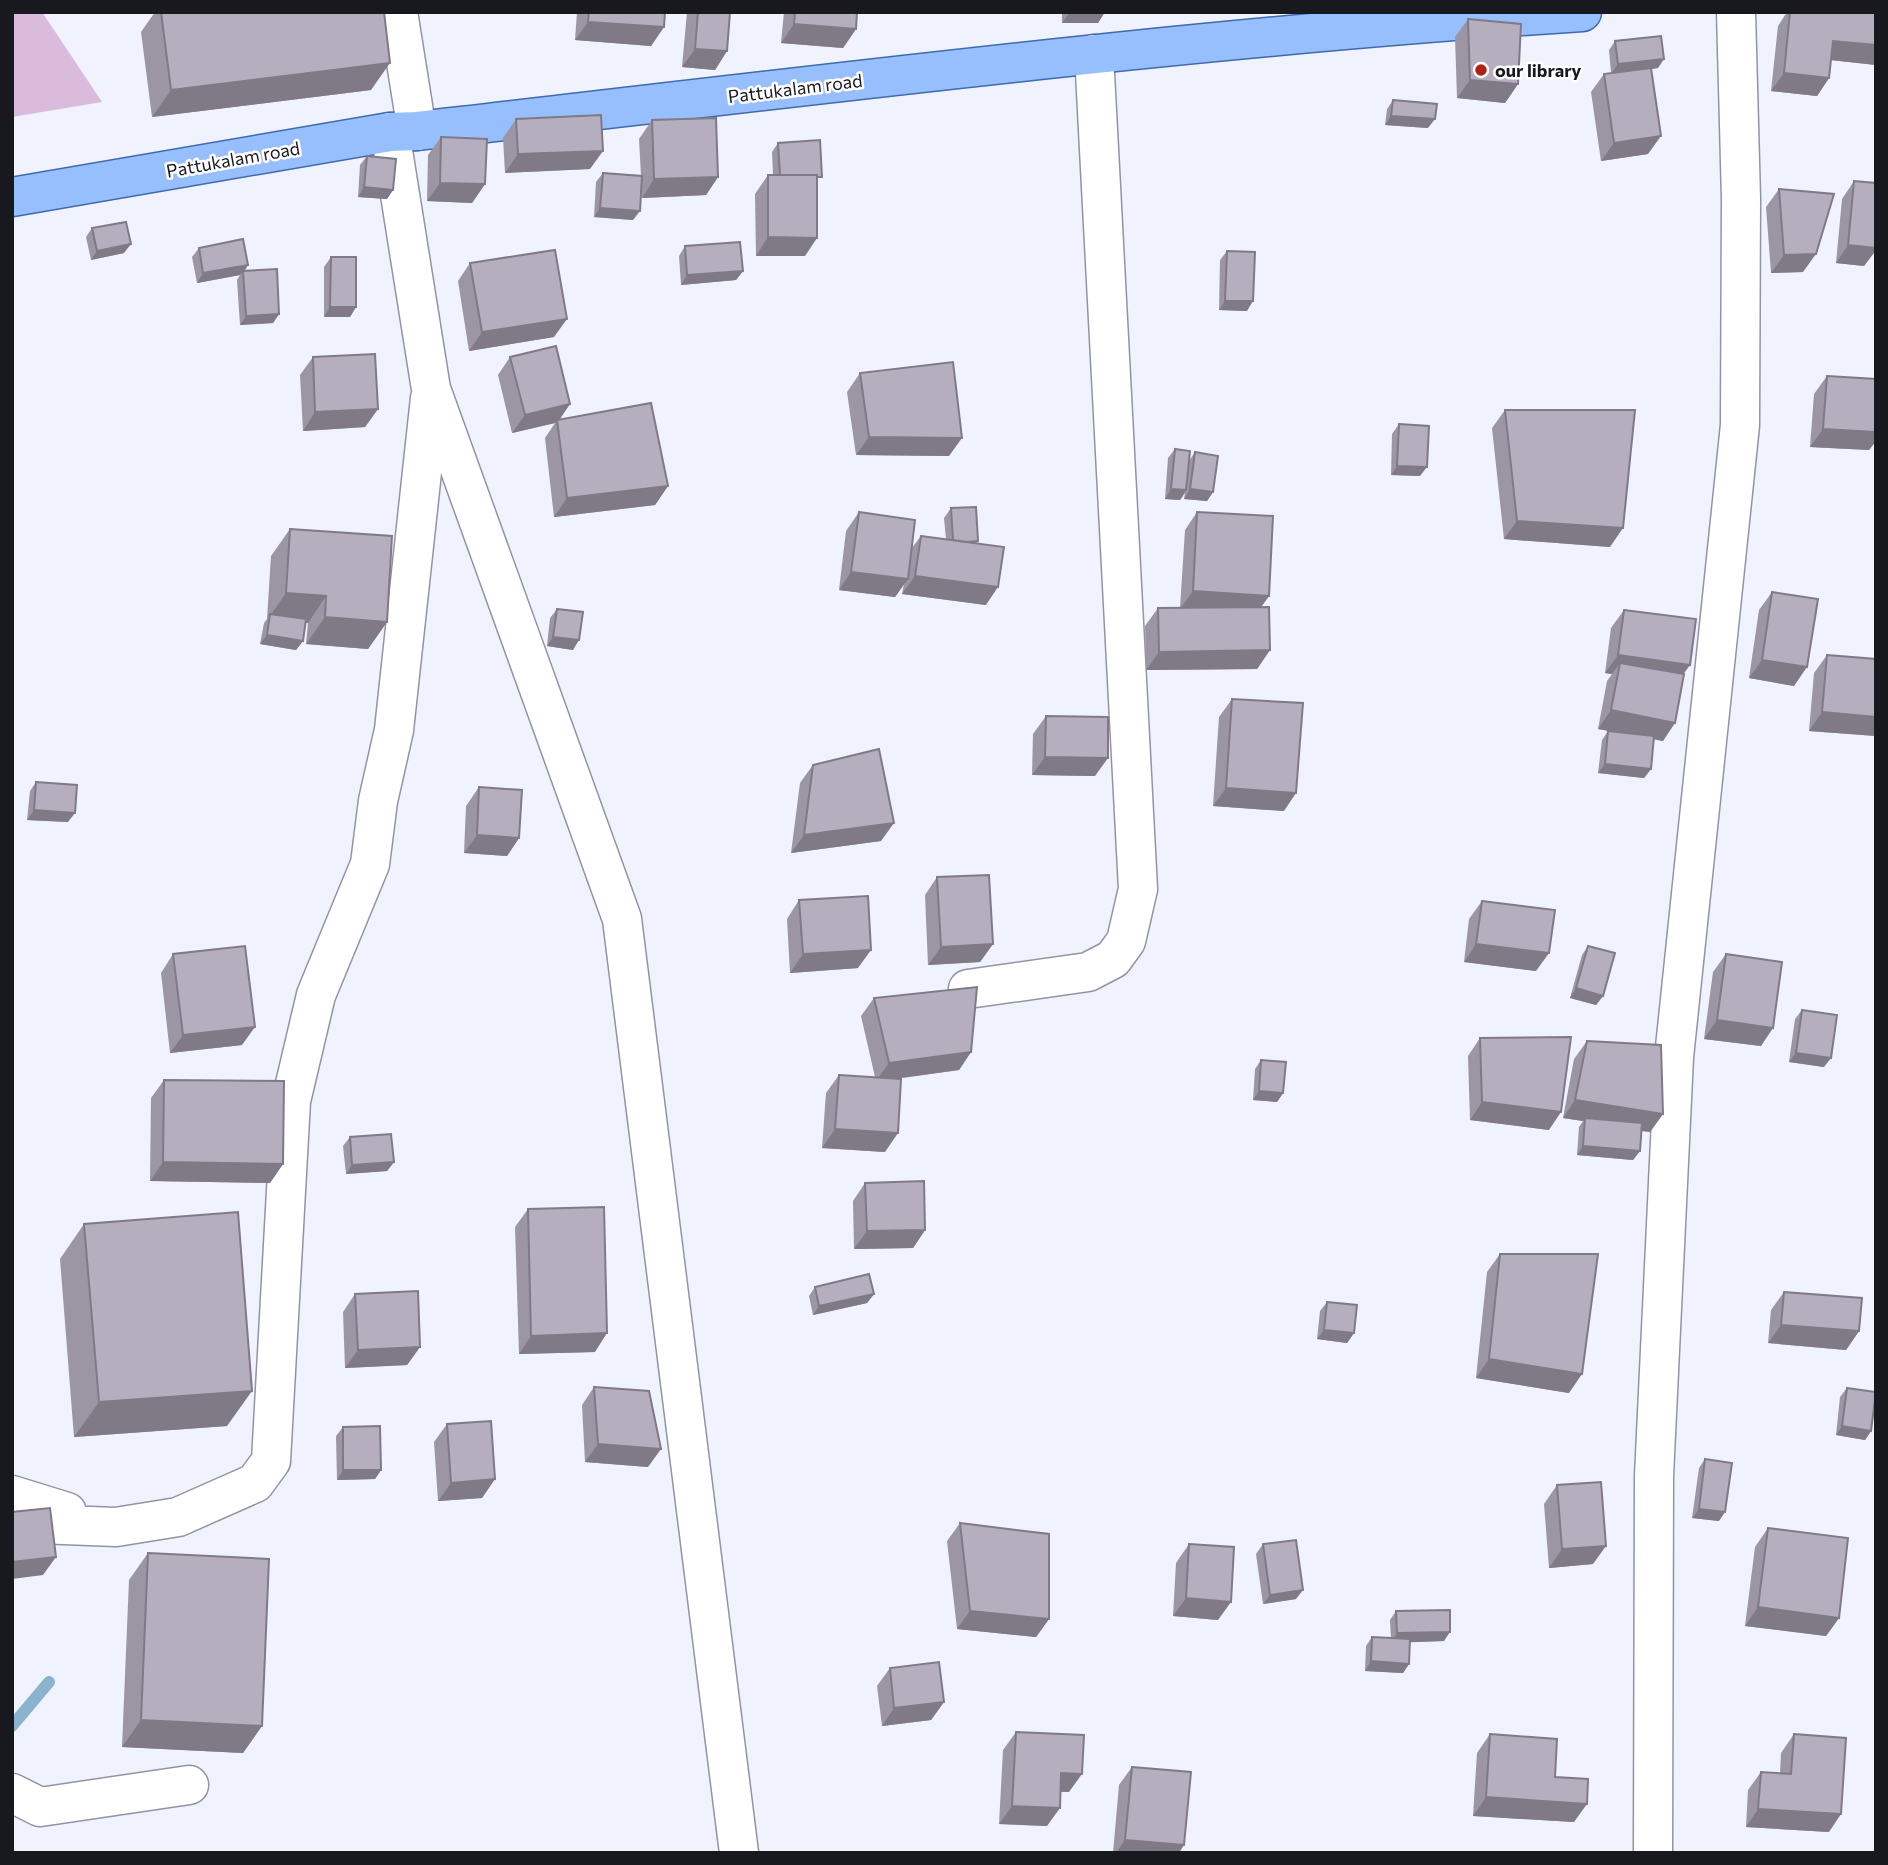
<svg xmlns="http://www.w3.org/2000/svg" width="1888" height="1865" font-family="Commissioner,sans-serif">
<style>
.green{fill:#dbbbdc}
.lines{fill:none;stroke-linecap:round;stroke-linejoin:round}
.stream{stroke:#8ab3cd;stroke-width:12}
.minor-casing{stroke:#9294a5;stroke-width:41}
.major-casing{stroke:#3e6aae;stroke-width:41}
.minor{stroke:#fff;stroke-width:38}
.major{stroke:#98bffd;stroke-width:38}
.wall{fill:#9c96a4}
.shaded-wall{fill:#7f7a86}
.building{fill:#b5aebf;stroke:#7f7a86;stroke-width:2}
.poi-dot{fill:#b12215;stroke:#fff;stroke-width:2.5}
.labels{text-anchor:middle;dominant-baseline:central;stroke-width:5;stroke-linejoin:round;paint-order:stroke}
.poi-label{font-size:18px;font-weight:bold;fill:#18191f;stroke:#fff;text-anchor:start}
.street-label{font-size:18px;fill:#18191f;stroke:#fff}
</style>
<rect width="100%" height="100%" fill="#f0f2fd"/>
<path class="green" d="M12,12H42L102,102L12,117Z"/>
<g class="lines">
<path class="stream" d="M12,1726L49,1682"/>
<g class="minor-casing">
<path id="minor" d="M398,12L417,131
M390,132L431,389L622,919L739,1853
M968,989L1088,972L1113,959L1126,941L1138,889L1094,54
M12,1495L67,1512
M12,1523L116,1527L178,1517L255,1483L271,1461L291,1101L316,995L370,864L378,801L394,730L430,398
M12,1793L40,1807L189,1785
M1653,1853L1654,1476L1674,1057L1740,425L1741,199L1736,12"/>
</g>
<g class="major-casing">
<path id="major" d="M12,197L390,132L417,131C805,87 1192,37 1582,12"/>
</g>
<use href="#minor" class="minor"/>
<use href="#major" class="major"/>
</g>
<path class="wall" d="M155,12H384L371,90L152,117L141,32Z
M577,12H665L664,27L651,46L575,40Z
M687,12H730L727,51L715,70L682,67Z
M784,12H857L856,29L843,48L781,43Z
M1062,12H1105L1098,23H1062Z
M1787,12H1876V65L1831,60L1829,78L1817,96L1771,91L1778,26Z
M1468,19L1518,84L1505,103L1457,98L1455,37Z
M1615,41L1658,68L1652,69L1648,154L1601,161L1591,92L1604,74L1611,73L1609,50Z
M1393,100L1428,128L1385,125L1387,109Z
M516,119L590,169L505,173L503,138Z
M652,120L718,177L706,195L642,198L641,189L633,220L594,217L596,182L603,173L641,176L639,139Z
M441,137L485,184L472,203L427,201L428,155Z
M778,143L817,184L805,256H756L755,194L768,175H773L772,152Z
M367,156L393,190L387,199L358,197L360,165Z
M1854,181L1876,183V250L1864,266L1836,263L1842,199Z
M1779,189L1803,272L1771,273L1766,207Z
M92,228L124,253L91,260L86,237Z
M685,246L743,271L736,280L681,285L679,256Z
M199,248L248,265L245,271L279,314L273,323L240,325L237,280L240,275L197,283L192,257Z
M1227,251L1247,311L1219,310L1220,260Z
M331,257L356,307L350,317H324V267Z
M470,263L554,337L469,351L458,281Z
M313,357L378,409L365,427L303,431L300,375Z
M510,357L570,404L559,419L668,486L655,505L554,517L545,438L555,423L512,433L498,375Z
M860,373L949,456L856,455L847,392Z
M1827,376L1876,379V441L1869,450L1810,447L1814,394Z
M1505,410L1610,547L1504,539L1492,428Z
M1399,424L1420,476L1391,475L1392,434Z
M1175,449L1189,461L1195,452L1213,492L1207,501L1184,499L1185,493L1180,500L1165,499L1168,458Z
M951,508L978,541L976,543L986,605L902,594L904,584L895,597L839,590L846,531L859,512L911,549L921,536L946,539L944,518Z
M1197,512L1269,596L1261,607L1270,650L1257,669L1146,670L1145,626L1158,608H1180L1185,530Z
M290,529L387,622L368,649L306,644L308,623H306L303,641L296,650L260,644L264,623L267,619L271,556Z
M1772,592L1794,686L1749,678L1759,610Z
M557,609L573,650L547,646L550,618Z
M1624,610L1684,674L1663,741L1654,739L1651,769L1644,778L1598,773L1602,740L1608,731L1616,732L1598,729L1607,681L1612,674L1605,673L1611,628Z
M1876,652V736L1809,731L1814,673L1827,655L1874,659Z
M1232,699L1284,811L1213,806L1219,717Z
M1046,716L1095,776L1032,775L1033,734Z
M813,765L881,841L791,853L800,783Z
M36,782L68,822L27,820L30,791Z
M479,787L519,838L507,856L464,853L466,806Z
M937,877L993,944L980,962L928,965L925,895Z
M799,900L858,968L790,973L787,919Z
M1482,901L1536,971L1464,962L1469,919Z
M1588,946L1603,996L1596,1005L1570,998L1582,955Z
M173,954L242,1045L170,1053L161,973Z
M1726,954L1761,1046L1704,1039L1713,972Z
M874,998L971,1052L959,1070L896,1079L885,1152L822,1148L826,1093L839,1075L875,1077L861,1016Z
M1802,1010L1824,1067L1789,1062L1795,1019Z
M1480,1038L1549,1130L1470,1120L1468,1056Z
M1587,1041L1663,1114L1650,1132L1641,1131L1640,1151L1633,1160L1577,1155L1579,1127L1583,1121L1563,1118L1574,1059Z
M1261,1060L1283,1093L1277,1102L1253,1100L1255,1069Z
M164,1080L283,1164L270,1183L150,1181L151,1098Z
M350,1137L394,1162L387,1171L346,1174L343,1146Z
M865,1183L925,1230L913,1248L854,1249L853,1201Z
M528,1209L595,1352L519,1354L515,1227Z
M84,1224L227,1426L74,1437L60,1259Z
M1500,1254L1569,1393L1476,1378L1487,1272Z
M815,1287L874,1294L867,1303L813,1315L809,1296Z
M1784,1292L1859,1331L1846,1350L1768,1343L1771,1310Z
M355,1294L420,1347L407,1365L345,1368L343,1312Z
M1327,1302L1354,1333L1347,1343L1317,1339L1320,1311Z
M594,1387L648,1467L585,1462L582,1405Z
M1847,1388L1871,1431L1865,1440L1836,1435L1840,1397Z
M447,1424L495,1479L482,1498L438,1501L434,1442Z
M343,1427L381,1470L375,1479L337,1480L336,1436Z
M1705,1459L1719,1521L1692,1518L1699,1468Z
M1557,1485L1593,1564L1549,1568L1544,1504Z
M960,1523L1049,1619L1036,1637L957,1629L947,1541Z
M1768,1528L1839,1618L1826,1636L1745,1626L1755,1547Z
M1189,1544L1218,1620L1173,1616L1176,1563Z
M1263,1544L1296,1599L1263,1604L1256,1554Z
M148,1553L262,1726L243,1753L122,1747L129,1580Z
M1396,1611L1444,1641L1410,1642L1409,1664L1403,1673L1365,1671L1366,1646L1372,1637L1391,1638L1390,1620Z
M890,1668L944,1702L931,1720L882,1726L877,1686Z
M1016,1732L1069,1792H1060L1047,1826L999,1824L1003,1750Z
M1490,1734L1555,1777L1574,1822L1473,1816L1477,1753Z
M1794,1734L1829,1832L1746,1827L1748,1790L1761,1772L1780,1773L1781,1753Z
M1132,1767L1179,1853H1113L1119,1785Z"/>
<path class="shaded-wall" d="M1070,12H1105L1098,23H1062Z
M588,22L664,27L651,46L575,40Z
M794,24L856,29L843,48L781,43Z
M1833,41L1876,45V65L1821,59Z
M695,49L727,51L715,70L682,67Z
M1664,59L1658,68L1611,74L1618,64Z
M390,63L371,90L152,117L171,90Z
M1784,73L1829,78L1817,96L1771,91Z
M1470,80L1518,84L1505,103L1457,98Z
M1391,116L1435,119L1428,128L1385,125Z
M1661,136L1648,154L1601,161L1614,143Z
M603,151L590,169L505,173L518,154Z
M718,177L706,195L642,198L654,179Z
M440,183L485,184L472,203L427,201Z
M364,187L393,190L387,199L358,197Z
M600,208L640,211L633,220L594,217Z
M768,237L817,238L805,256H756Z
M131,244L124,253L91,260L97,251Z
M1848,245L1876,248V250L1864,266L1836,263Z
M1816,254L1803,272L1771,273L1784,255Z
M248,265L240,275L197,283L203,273Z
M743,271L736,280L681,285L687,275Z
M1225,301H1253L1247,311L1219,310Z
M330,307H356L350,317H324Z
M279,314L273,323L240,325L246,316Z
M567,319L554,337L469,351L482,332Z
M570,404L558,422L557,420L555,423L512,433L525,415Z
M378,409L365,427L303,431L315,412Z
M1823,429L1876,432V441L1869,450L1810,447Z
M869,437L962,438L949,456L856,455Z
M1397,466L1427,467L1420,476L1391,475Z
M668,486L655,505L554,517L567,498Z
M1171,489L1186,490L1180,500L1165,499Z
M1190,489L1213,492L1207,501L1184,499Z
M1517,521L1623,528L1610,547L1504,539Z
M851,572L908,579L895,597L839,590Z
M915,576L998,587L986,605L902,594Z
M1193,591L1269,596L1256,614L1180,609Z
M286,593L326,596L308,623L269,620L270,616Z
M325,617L387,622L368,649L306,644Z
M267,635L303,641L296,650L260,644Z
M553,637L579,640L573,650L547,646Z
M1270,650L1257,669L1146,670L1159,652Z
M1618,655L1690,665L1677,683L1620,663L1612,674L1605,673Z
M1762,660L1807,667L1794,686L1749,678Z
M1611,710L1675,723L1663,741L1598,729Z
M1822,712L1876,717V736L1809,731Z
M1045,757L1108,758L1095,776L1032,775Z
M1605,764L1651,769L1644,778L1598,773Z
M1226,788L1296,793L1284,811L1213,806Z
M34,810L75,813L68,822L27,820Z
M894,823L881,841L791,853L804,835Z
M477,835L519,838L507,856L464,853Z
M993,944L980,962L928,965L941,947Z
M1476,944L1549,953L1536,971L1464,962Z
M871,950L858,968L790,973L803,954Z
M1576,988L1603,996L1596,1005L1570,998Z
M1717,1020L1773,1028L1761,1046L1704,1039Z
M255,1027L242,1045L170,1053L183,1035Z
M971,1052L959,1070L876,1081L889,1063Z
M1796,1053L1831,1058L1824,1067L1789,1062Z
M1259,1091L1283,1093L1277,1102L1253,1100Z
M1575,1100L1663,1114L1650,1132L1585,1122V1118L1583,1121L1563,1118Z
M1482,1102L1561,1112L1549,1130L1470,1120Z
M835,1129L898,1133L885,1152L822,1148Z
M1583,1146L1640,1151L1633,1160L1577,1155Z
M163,1162L283,1164L270,1183L150,1181Z
M394,1162L387,1171L346,1174L352,1165Z
M925,1230L913,1248L854,1249L867,1231Z
M874,1294L867,1303L813,1315L819,1306Z
M1781,1325L1859,1331L1846,1350L1768,1343Z
M1324,1330L1354,1333L1347,1343L1317,1339Z
M607,1333L595,1352L519,1354L531,1336Z
M420,1347L407,1365L345,1368L358,1350Z
M1489,1359L1582,1374L1569,1393L1476,1378Z
M252,1391L227,1426L74,1437L99,1402Z
M1842,1426L1871,1431L1865,1440L1836,1435Z
M598,1444L661,1449L648,1467L585,1462Z
M343,1470H381L375,1479L337,1480Z
M495,1479L482,1498L438,1501L451,1483Z
M1699,1509L1725,1512L1719,1521L1692,1518Z
M1606,1546L1593,1564L1549,1568L1562,1549Z
M56,1557L43,1575L12,1579V1562Z
M1303,1590L1296,1599L1263,1604L1270,1595Z
M1186,1598L1231,1602L1218,1620L1173,1616Z
M1758,1607L1839,1618L1826,1636L1745,1626Z
M970,1611L1049,1619L1036,1637L957,1629Z
M1450,1632L1444,1641L1391,1643L1397,1633Z
M1371,1661L1409,1664L1403,1673L1365,1671Z
M944,1702L931,1720L882,1726L894,1708Z
M141,1720L262,1726L243,1753L122,1747Z
M1061,1773L1082,1774L1069,1792L1048,1791Z
M1486,1797L1587,1804L1574,1822L1473,1816Z
M1012,1806L1060,1808L1047,1826L999,1824Z
M1758,1809L1841,1814L1829,1832L1746,1827Z
M1125,1840L1184,1845L1179,1853H1116Z"/>
<path class="building" d="M161,12H384L390,63L171,90Z
M589,12H665L664,27L588,22Z
M698,12H730L727,51L695,49Z
M795,12H857L856,29L794,24Z
M1790,12H1831L1842,13V12H1876V45L1833,41L1829,78L1784,73Z
M1468,19L1521,24L1518,84L1470,80Z
M1661,36L1664,59L1618,64L1615,41Z
M1651,68L1661,136L1614,143L1604,74Z
M1393,100L1437,104L1435,119L1391,116Z
M601,115L603,151L518,154L516,119Z
M716,118L718,177L654,179L652,120Z
M441,137L487,139L485,184L440,183Z
M820,140L822,177H817V175H780L778,143Z
M367,156L396,159L393,190L364,187Z
M603,173L642,176L640,211L600,208Z
M768,175H817V238L768,237Z
M1854,181L1876,183V248L1848,245Z
M1779,189L1834,194L1816,254L1784,255Z
M126,222L131,244L97,251L92,228Z
M243,239L248,265L203,273L199,248Z
M740,242L743,271L687,275L685,246Z
M555,250L567,319L482,332L470,263Z
M1227,251L1255,252L1253,301H1225Z
M331,257H356V307H330Z
M277,269L279,314L246,316L243,271Z
M556,346L570,404L525,415L510,357Z
M375,354L378,409L315,412L313,357Z
M953,362L962,438L869,437L860,373Z
M1827,376L1876,379V432L1823,429Z
M651,403L668,486L567,498L557,420Z
M1505,410H1635L1623,528L1517,521Z
M1399,424L1429,426L1427,467L1397,466Z
M1175,449L1190,451L1186,490L1171,489Z
M1195,452L1218,456L1213,492L1190,489Z
M976,507L978,541L967,542L953,540L951,508Z
M859,512L915,520L908,579L851,572Z
M1197,512L1273,516L1269,596L1193,591Z
M290,529L392,536L387,622L325,617L326,596L286,593Z
M921,536L1004,547L998,587L915,576Z
M1772,592L1818,599L1807,667L1762,660Z
M1269,607L1270,650L1159,652L1158,608Z
M557,609L583,612L579,640L553,637Z
M1624,610L1696,619L1690,665L1618,655Z
M270,614L306,619L303,641L267,635Z
M1827,655L1876,659V717L1822,712Z
M1620,663L1684,674L1675,723L1611,710Z
M1232,699L1303,703L1296,793L1226,788Z
M1046,716L1108,717V758L1045,757Z
M1608,731L1654,736L1651,769L1605,764Z
M879,749L894,823L804,835L813,765Z
M36,782L77,785L75,813L34,810Z
M479,787L522,790L519,838L477,835Z
M989,875L993,944L941,947L937,877Z
M868,896L871,950L803,954L799,900Z
M1482,901L1555,910L1549,953L1476,944Z
M245,946L255,1027L183,1035L173,954Z
M1588,946L1615,953L1603,996L1576,988Z
M1726,954L1782,962L1773,1028L1717,1020Z
M977,987L971,1052L889,1063L874,998Z
M1802,1010L1837,1015L1831,1058L1796,1053Z
M1571,1037L1561,1112L1482,1102L1480,1038Z
M1587,1041L1661,1045L1663,1114L1575,1100Z
M1261,1060L1286,1062L1283,1093L1259,1091Z
M839,1075L901,1079L898,1133L835,1129Z
M164,1080L284,1081L283,1164L163,1162Z
M1585,1118L1642,1123L1640,1151L1583,1146Z
M391,1134L394,1162L352,1165L350,1137Z
M924,1181L925,1230L867,1231L865,1183Z
M604,1207L607,1333L531,1336L528,1209Z
M238,1212L252,1391L99,1402L84,1224Z
M1500,1254H1598L1582,1374L1489,1359Z
M869,1274L874,1294L819,1306L815,1287Z
M418,1291L420,1347L358,1350L355,1294Z
M1784,1292L1862,1298L1859,1331L1781,1325Z
M1327,1302L1357,1305L1354,1333L1324,1330Z
M594,1387L649,1391L661,1449L598,1444Z
M1847,1388L1876,1392L1871,1431L1842,1426Z
M491,1421L495,1479L451,1483L447,1424Z
M380,1426L381,1470H343V1427Z
M1705,1459L1732,1463L1725,1512L1699,1509Z
M1601,1482L1606,1546L1562,1549L1557,1485Z
M50,1508L56,1557L12,1562V1512Z
M960,1523L1049,1534V1619L970,1611Z
M1768,1528L1848,1538L1839,1618L1758,1607Z
M1296,1540L1303,1590L1270,1595L1263,1544Z
M1189,1544L1234,1547L1231,1602L1186,1598Z
M148,1553L269,1559L262,1726L141,1720Z
M1450,1610V1632L1397,1633L1396,1611Z
M1372,1637L1410,1639L1409,1664L1371,1661Z
M939,1662L944,1702L894,1708L890,1668Z
M1016,1732L1084,1735L1082,1774L1061,1773L1060,1808L1012,1806Z
M1490,1734L1557,1739L1555,1777L1588,1779L1587,1804L1486,1797Z
M1794,1734L1846,1738L1841,1814L1758,1809L1761,1772L1791,1774Z
M1132,1767L1191,1772L1184,1845L1125,1840Z"/>
<circle class="poi-dot" cx="1481" cy="70" r="7"/>
<g class="labels">
<g class="poi-label">
<text x="1495" y="70">our library</text>
</g>
<g class="street-label">
<text transform="translate(795 88) rotate(-7)">Pattukalam road</text>
<text transform="translate(233 159) rotate(-10)">Pattukalam road</text>
</g>
</g>
<rect width="1888" height="1865" fill="none" stroke="#18191f" stroke-width="28"/>
</svg>
